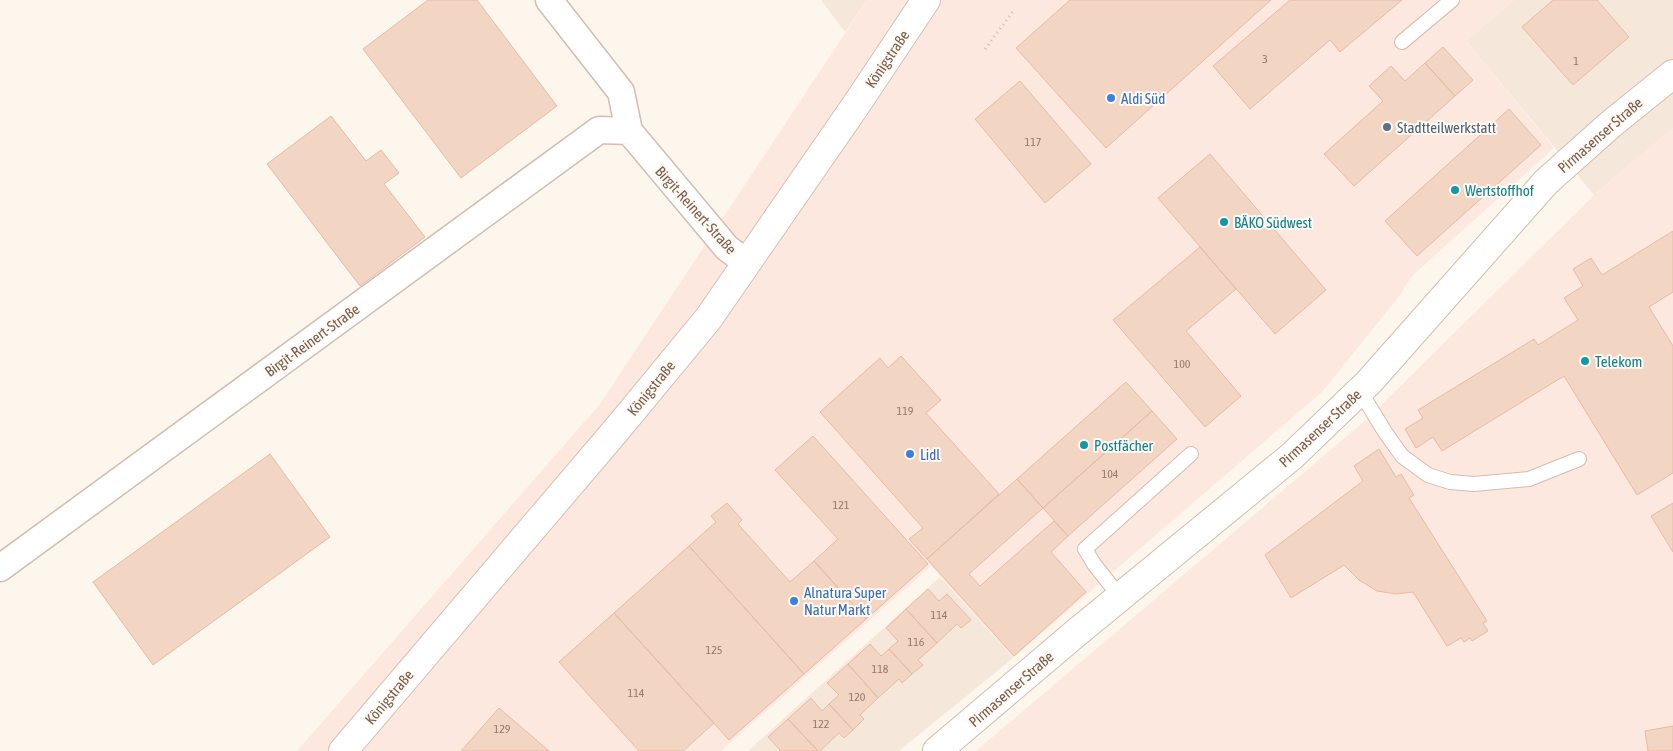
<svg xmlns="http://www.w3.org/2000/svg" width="1673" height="751" font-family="'Asap Condensed',sans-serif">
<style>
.residential{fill:#f5e8da}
.commercial{fill:#fde8e0}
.building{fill:#f3d5c3;stroke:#e6bba3}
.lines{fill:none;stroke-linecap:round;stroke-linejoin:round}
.service-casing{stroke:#d1beb0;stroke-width:16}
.minor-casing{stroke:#d1beb0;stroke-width:29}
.tertiary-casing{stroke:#d1beb0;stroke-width:30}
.secondary-casing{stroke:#d6c0b0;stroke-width:30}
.path{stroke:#d9b8a5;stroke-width:3;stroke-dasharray:1 4;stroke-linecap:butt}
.service{stroke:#fff;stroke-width:14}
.minor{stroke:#fff;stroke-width:26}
.tertiary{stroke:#fff;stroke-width:28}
.secondary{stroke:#fff;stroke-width:28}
.shop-dot{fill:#3f7fe0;stroke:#fffaf3;stroke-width:2}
.service-dot{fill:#5c6f8a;stroke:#fffaf3;stroke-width:2}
.culture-dot{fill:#0f9aa8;stroke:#fffaf3;stroke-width:2}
.labels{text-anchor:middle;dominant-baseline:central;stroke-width:4;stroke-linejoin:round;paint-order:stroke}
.number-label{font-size:12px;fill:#987a6a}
.street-label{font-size:15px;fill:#7a5c4d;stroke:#fffaf3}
.shop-label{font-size:15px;fill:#366cbe;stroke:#fffaf3;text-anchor:start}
.service-label{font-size:15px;fill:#4e5e75;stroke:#fffaf3;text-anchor:start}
.culture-label{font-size:15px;fill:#0d838f;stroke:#fffaf3;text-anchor:start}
</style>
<rect width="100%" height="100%" fill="#fdf6ec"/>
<path class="residential" d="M821,0H867L845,32Z
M1514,0H1673V128L1594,195L1466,41Z
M940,577L1013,658L899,751H748Z"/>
<path class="commercial" d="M867,0H1514L1466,41L1554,148L1411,277L1401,294L1322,392L1013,658L931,566L721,751H297L600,404Z
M1673,128V751H976L1367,419L1594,195Z"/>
<path class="building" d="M428,0H477L557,106L461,178L363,49Z
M1070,0H1271L1106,148L1016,48Z
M1290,0H1402L1340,52L1330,40L1250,109L1213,66Z
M1553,0H1597L1629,37L1573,85L1522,27Z
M1443,47L1473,80L1455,96L1425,63Z
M1425,63L1455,96L1354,186L1324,154L1383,101L1369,86L1391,66L1405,81Z
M1020,81L1091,164L1045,203L975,119Z
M1509,109L1541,145L1417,256L1385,221Z
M331,116L366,161L381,150L399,173L384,184L425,237L360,286L267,164Z
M1210,154L1326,290L1275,334L1158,198Z
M1673,231V292L1649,307L1673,346V473L1637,495L1564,376L1442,451L1433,437L1416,448L1405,429L1423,418L1418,410L1534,339L1538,345L1578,320L1564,298L1583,286L1573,269L1591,258L1602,275Z
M1200,247L1236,289L1186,331L1241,396L1205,427L1113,320Z
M901,356L941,400L926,413L999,494L927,559L909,539L923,528L820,412L880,358L888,368Z
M1126,382L1152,411L1043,508L1017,479Z
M1152,411L1177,439L1068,536L1043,508Z
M813,436L928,564L866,619L814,561L838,539L775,470Z
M1379,449L1396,477L1401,474L1414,495L1409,498L1487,621L1483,623L1488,631L1472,641L1470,638L1464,642L1461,638L1447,646L1413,592L1396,594L1377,591L1359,580L1344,565L1291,598L1265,555L1363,481L1354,466Z
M270,454L330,537L153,665L93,582Z
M1017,479L1043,508L969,574L980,586L1054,521L1068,536L1051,552L1086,592L1014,656L927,559Z
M727,503L742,520L738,524L790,582L814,561L866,619L804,674L689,546L716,522L711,516Z
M1673,503V552L1651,516Z
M689,546L804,674L729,740L614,613Z
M928,589L939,601L947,594L971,620L961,628L957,624L937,643L906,609Z
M906,609L937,643L918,660L923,665L912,674L889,649L898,641L886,628Z
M614,613L714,723L683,751H639L559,662Z
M870,644L881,656L889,649L912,674L902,683L899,679L878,698L848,664Z
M848,664L878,698L860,715L864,719L853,730L829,704L839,695L827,683Z
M811,698L822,711L829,704L853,730L844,738L839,733L820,751H818L788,719Z
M499,708L549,751H461Z
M788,719L818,751H779L780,750L768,737Z
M1673,726V751H1648L1645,731Z"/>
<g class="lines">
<g class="service-casing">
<path id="service" d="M1402,42L1452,0
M1360,391L1385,432L1402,456L1428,475L1450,482L1474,484L1529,479L1579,459
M1120,597L1094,564L1085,549L1191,454"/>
</g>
<g class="minor-casing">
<path id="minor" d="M549,0L621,92L629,131L727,248L747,263
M0,568L599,130L629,131"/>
</g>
<g class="tertiary-casing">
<path id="tertiary" d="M937,751L1076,633L1292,456L1369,382L1546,182L1611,124L1673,74"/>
</g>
<g class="secondary-casing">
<path id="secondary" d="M343,751L618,428L708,319L856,105L926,0"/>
</g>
<path class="path" d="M985,49L1014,10"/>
<use href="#service" class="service"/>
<use href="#minor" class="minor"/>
<use href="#tertiary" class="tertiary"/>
<use href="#secondary" class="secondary"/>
</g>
<g class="shop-dot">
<circle cx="1111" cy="98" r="5"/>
<circle cx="910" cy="454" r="5"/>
<circle cx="794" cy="601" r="5"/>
</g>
<circle class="service-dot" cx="1387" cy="127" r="5"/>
<g class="culture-dot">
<circle cx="1455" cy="190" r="5"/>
<circle cx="1224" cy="222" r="5"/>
<circle cx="1585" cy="361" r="5"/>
<circle cx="1084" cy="445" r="5"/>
</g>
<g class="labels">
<g class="number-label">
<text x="1265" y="59">3</text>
<text x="1576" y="61">1</text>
<text x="1033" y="142">117</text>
<text x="1182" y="364">100</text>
<text x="905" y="411">119</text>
<text x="1110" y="474">104</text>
<text x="841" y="505">121</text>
<text x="939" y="615">114</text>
<text x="916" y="642">116</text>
<text x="714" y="650">125</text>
<text x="880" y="669">118</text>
<text x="636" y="693">114</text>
<text x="857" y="697">120</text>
<text x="821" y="724">122</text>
<text x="502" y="729">129</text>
</g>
<g class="street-label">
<text transform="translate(887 59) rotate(-56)">Königstraße</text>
<text transform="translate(1600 135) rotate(-41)">Pirmasenser Straße</text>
<text transform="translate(696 210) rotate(48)">Birgit-Reinert-Straße</text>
<text transform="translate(312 340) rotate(-36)">Birgit-Reinert-Straße</text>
<text transform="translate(651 388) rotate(-51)">Königstraße</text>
<text transform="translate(1320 428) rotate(-43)">Pirmasenser Straße</text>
<text transform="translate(1011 689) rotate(-41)">Pirmasenser Straße</text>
<text transform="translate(389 697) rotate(-50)">Königstraße</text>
</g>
<g class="shop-label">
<text x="1121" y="98">Aldi Süd</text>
<text x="920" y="454">Lidl</text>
<text x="804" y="592">Alnatura Super<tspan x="804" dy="17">Natur Markt</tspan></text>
</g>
<g class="service-label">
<text x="1397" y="127">Stadtteilwerkstatt</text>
</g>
<g class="culture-label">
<text x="1465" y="190">Wertstoffhof</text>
<text x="1234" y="222">BÄKO Südwest</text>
<text x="1595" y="361">Telekom</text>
<text x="1094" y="445">Postfächer</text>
</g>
</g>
</svg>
